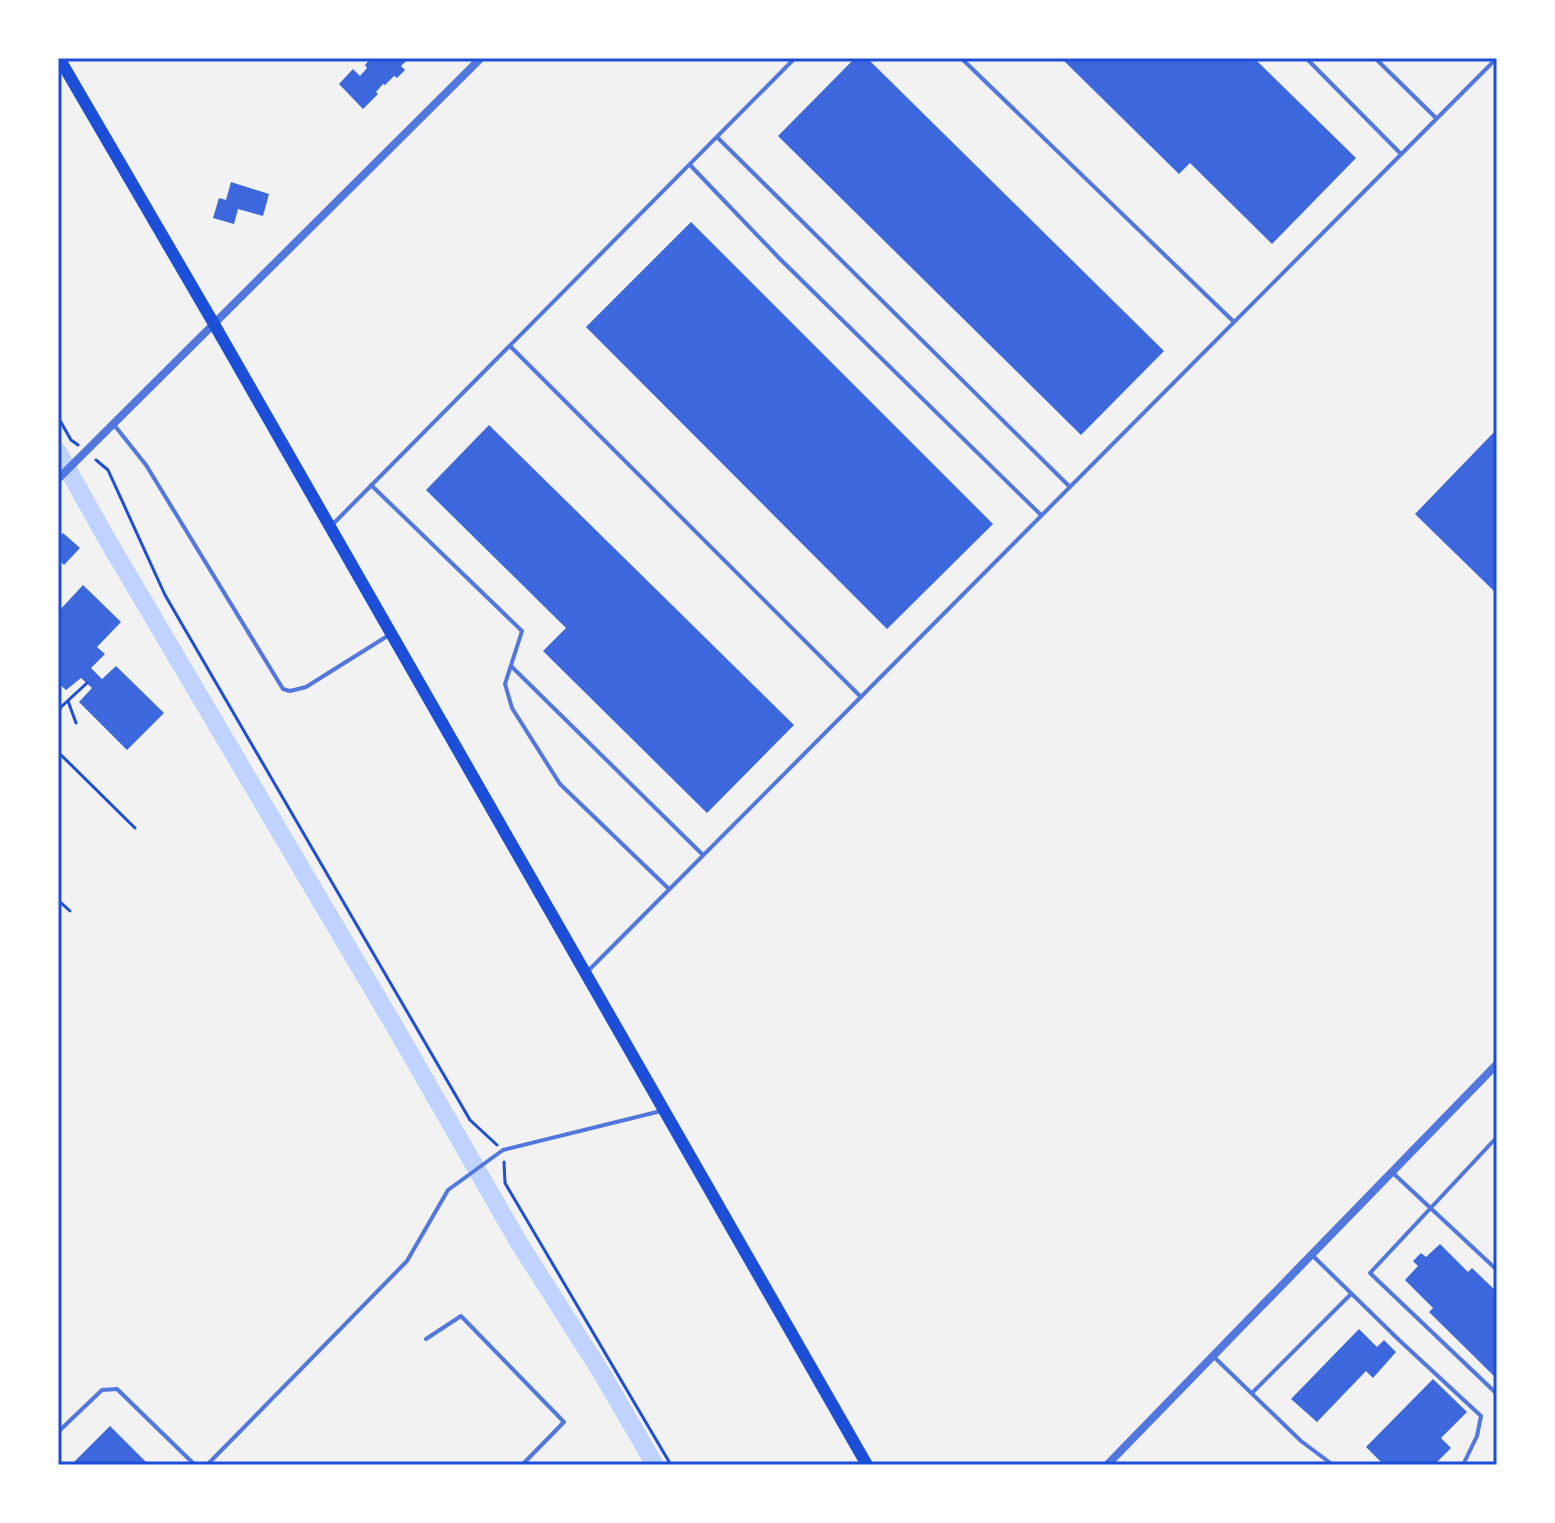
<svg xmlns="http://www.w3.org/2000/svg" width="1555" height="1523" font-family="'Libre Baskerville',serif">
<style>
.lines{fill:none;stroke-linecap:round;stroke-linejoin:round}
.canal{stroke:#bfd3fe;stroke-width:18}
.building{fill:#3d67dc}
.path{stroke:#1d4ed8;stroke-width:3}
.service{stroke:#5277de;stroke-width:4}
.minor{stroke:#5277de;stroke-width:8}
.secondary{stroke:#1d4ed8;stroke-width:12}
.neatline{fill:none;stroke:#1d4ed8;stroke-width:3}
</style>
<rect width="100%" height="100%" fill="#f2f2f2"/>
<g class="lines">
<path class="canal" d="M58,452L108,541L395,1027L519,1243L601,1372L655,1465"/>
</g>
<path class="building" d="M371,58H404L406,61L401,66L405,70L397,78L394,76L385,85L383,84L376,92L378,94L363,109L339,84L353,69L360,76L367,68L365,65Z
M855,58H867L1164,351L1081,435L778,136Z
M1061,58H1254L1356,158L1272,244L1190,163L1179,174Z
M231,182L269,194L263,216L238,209L234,224L213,218L219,198L226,200Z
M691,222L993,524L887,629L586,327Z
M489,425L794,725L707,813L543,651L566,628L426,490Z
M1497,429V594L1415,514Z
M63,533L80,548L64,565L58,559V538Z
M83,585L121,622L97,647L105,654L91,668L102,679L116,666L164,713L127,750L79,702L92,688L81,678L66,690L58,683V612Z
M1440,1244L1468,1272L1472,1268L1497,1292V1379L1429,1312L1433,1308L1405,1280L1418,1266L1413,1261L1421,1253L1426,1257Z
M1359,1329L1377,1347L1384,1340L1396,1352L1373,1378L1366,1371L1317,1422L1291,1399Z
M1433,1379L1467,1412L1441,1438L1451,1448L1434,1465H1384L1366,1447Z
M110,1426L147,1463L145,1465H71Z"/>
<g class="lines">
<path class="path" d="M58,417L71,440L78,445
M96,460L108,470L165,595L470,1120L497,1145
M68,701L76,723
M58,714L61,707L87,683
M58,752L135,828
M59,901L70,911
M504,1162L505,1183L671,1465"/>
<path class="service" d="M961,58L1234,322
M1306,58L1401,154
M1375,58L1436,118
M717,137L1070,487
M690,165L780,259L1041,515
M510,346L861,697
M115,426L146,465L283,689L290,691L306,687L389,635
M371,485L522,631L505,684L512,708L560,784L669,889
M332,525L795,58
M511,666L703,855
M587,972L1497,58
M1497,1137L1370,1273L1497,1394
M1394,1174L1497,1270
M1313,1256L1399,1340L1481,1416L1477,1436L1463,1465
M426,1339L461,1316L564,1422L522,1465
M1214,1357L1301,1441L1333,1465
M1252,1393L1351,1294
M58,1432L102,1390L117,1389L195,1465
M207,1465L407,1261L448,1190L503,1150L661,1111"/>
<path class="minor" d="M58,479L481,58
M1107,1465L1497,1064"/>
<path class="secondary" d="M59,58L214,324L867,1465"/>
</g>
<rect width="1555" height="1523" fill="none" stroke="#ffffff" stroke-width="120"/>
<rect x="60" y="60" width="1435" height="1403" class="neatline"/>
</svg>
